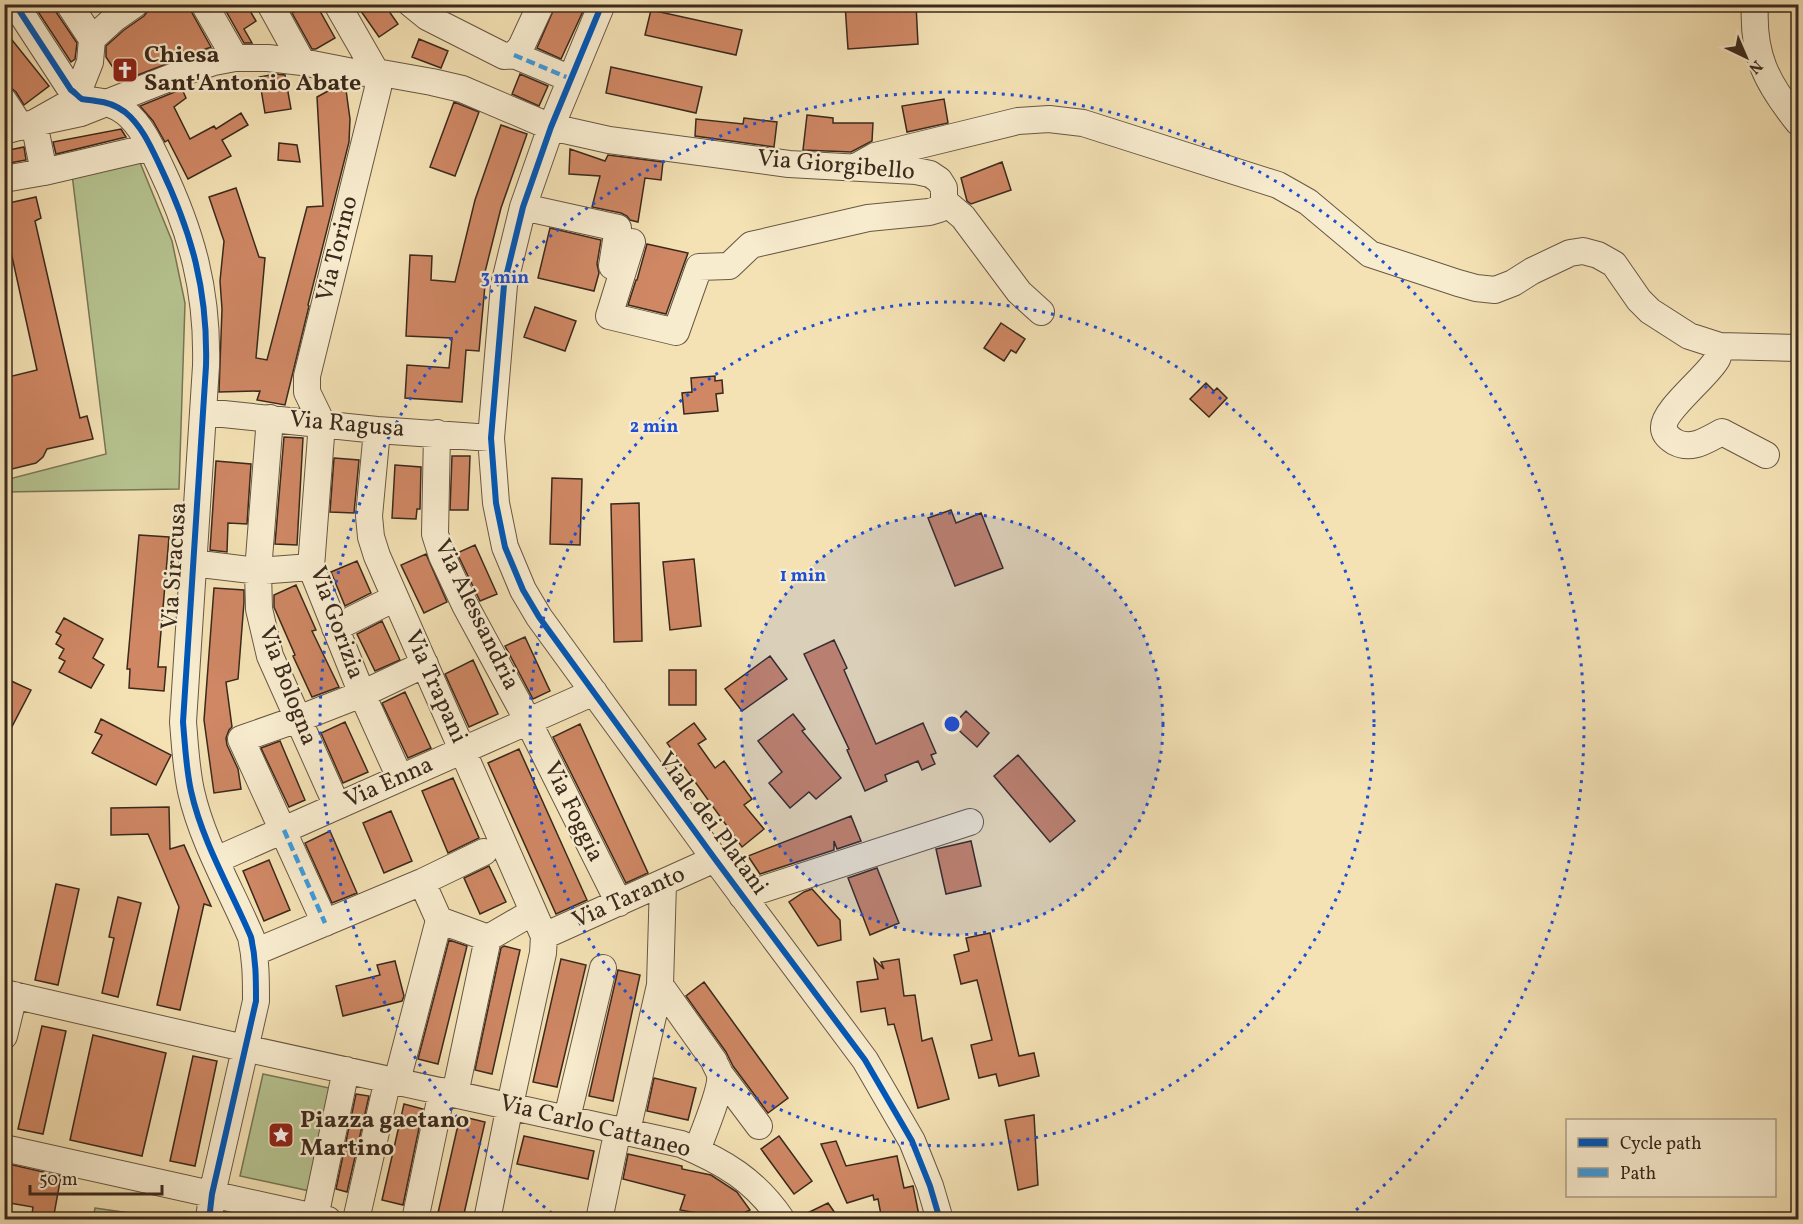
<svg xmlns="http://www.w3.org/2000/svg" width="1803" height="1224" font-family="Vollkorn,serif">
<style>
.green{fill:#b6c491;stroke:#787657;stroke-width:1.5}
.building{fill:#cf8764;stroke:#3a291d;stroke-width:1.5}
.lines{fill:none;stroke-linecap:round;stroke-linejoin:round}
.minor-casing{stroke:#685743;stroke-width:28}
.minor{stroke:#f8eccf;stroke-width:26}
.quiet{stroke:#3e9cdf;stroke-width:4.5;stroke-dasharray:9 4.5;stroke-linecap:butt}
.cycleway-casing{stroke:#f8eccf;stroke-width:10}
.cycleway{stroke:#0057b8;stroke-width:6}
.ring{fill:none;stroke:#1d4ed8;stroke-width:3;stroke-dasharray:3 6}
.labels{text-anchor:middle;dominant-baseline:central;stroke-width:4.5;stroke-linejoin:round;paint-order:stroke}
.poi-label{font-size:24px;font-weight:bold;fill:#3a291d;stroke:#f8eccf;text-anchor:start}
.street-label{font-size:24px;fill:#3a291d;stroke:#f8eccf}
.centre{fill:#1d4ed8;stroke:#f8eccf;stroke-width:3}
.ring-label{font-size:18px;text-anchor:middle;font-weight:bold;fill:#1d4ed8;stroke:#f8eccf;stroke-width:4.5;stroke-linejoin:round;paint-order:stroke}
</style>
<rect width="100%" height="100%" fill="#f4e2b5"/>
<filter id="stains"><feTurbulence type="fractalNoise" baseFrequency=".00333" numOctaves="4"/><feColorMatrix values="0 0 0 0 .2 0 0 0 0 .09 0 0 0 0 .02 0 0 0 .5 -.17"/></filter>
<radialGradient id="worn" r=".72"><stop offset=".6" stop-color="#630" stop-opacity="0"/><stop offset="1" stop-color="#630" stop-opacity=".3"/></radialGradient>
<path class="green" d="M139,160L172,241L185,303L179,489L5,492V502V480L106,454L72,174Z
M263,1074L334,1089L310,1191L240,1176Z
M95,1208L157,1217V1219H93Z"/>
<path class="building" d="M33,4H54L56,12L77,43L75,59L71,62Z
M150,4H189L191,11L211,47L122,81L106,57V46L124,30L144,16L148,11Z
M222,4H246L256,21L244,29L252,43H244Z
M306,4H316L335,38L316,49H312L292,13Z
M356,4H384L398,24L379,37Z
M556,4H573L584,9L561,59L537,48Z
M845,4H916L918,44L848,49Z
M651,10L742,30L736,55L645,35Z
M4,30L49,86L24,105L16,92L11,88L4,86Z
M419,39L448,51L441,68L412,57Z
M611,67L702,87L696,113L606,93Z
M276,74L285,75L291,109L265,113L259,77Z
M520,74L548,86L539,106L512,94Z
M182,89L186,98L174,107L190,139L214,126L216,129L241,113L248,125L222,140L231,156L188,179L168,140L165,142L153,121L140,106Z
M346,90L350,119L349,142L308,305L309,306L285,405L257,400L260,391L219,392L222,309L220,281L224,241L209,197L236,188L259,257L265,258L256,358L267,360L307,207L323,206L317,97L328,91Z
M944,99L948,123L907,132L902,106Z
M454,102L479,112L455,176L430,167Z
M807,115L833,118V123H873L872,141L851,152L803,150Z
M744,118L777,122L774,147L695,136L696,119L743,124Z
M501,125L527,134L501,208L482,284L485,285L479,351L466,350L462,402L405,398L407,365L449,368L452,338L406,336L410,255L432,256L431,280L455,282L475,200Z
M121,129L126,137L56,154L53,142Z
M279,143L297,145L300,162L278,160Z
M24,147L26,160L4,164V151Z
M570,149L605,161L608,155L663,162L661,180L645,178L638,222L630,220L627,216L621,213L592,207L600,176L569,174Z
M1002,162L1011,190L971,204L967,201L961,178Z
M36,197L41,218L35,221L80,418L87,416L93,439L47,449L43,457L36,463L12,469L4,466V378L37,370L11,252L4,253V204Z
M550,228L601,240L597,264L599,273L594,291L538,278Z
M647,244L688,253L666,314L628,305L636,280H637Z
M535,307L576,321L565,351L524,337Z
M1001,323L1025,339L1016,353L1011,350L1004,361L984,348Z
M715,376V381L722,380L723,393L716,394L718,411L684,414L682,393L692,392L691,378Z
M1206,383L1214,391L1217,388L1227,398L1209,417L1190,399Z
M284,437L303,438L297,545L275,544Z
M452,456H470L468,510H450Z
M334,458L359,460L354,513L330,512Z
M216,461L251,464L247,524L228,523L227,552L210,550Z
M395,465L421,467L420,509H417L416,519L392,518Z
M552,478L582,479L580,545L550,544Z
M639,503L642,641L614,642L611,504Z
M951,510L956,523L981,513L1003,568L955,586L928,518Z
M139,535L169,537L158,667H166L164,691L129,688L130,669H127Z
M475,545L497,594L480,601L457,553Z
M426,554L447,602L424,613L401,565Z
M694,559L701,626L670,630L663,562Z
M357,561L371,593L345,606L331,572Z
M296,585L316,630L312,631L339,687L312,697L293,656L295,655L274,607V595Z
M214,588L244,590V602L238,679L226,682L232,727L229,730L226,738L227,745L238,769L241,789L214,793L204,720Z
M64,618L103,639L93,658L104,665L91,688L59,672L65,661L59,658L64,649L56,644L61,635L56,632Z
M382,621L400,660L375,671L357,634Z
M525,637L550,691L533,699L505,646Z
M834,640L847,668L844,670L876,744L923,723L936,753L931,755L935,764L922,770L918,761L885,775L887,781L865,791L847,750L849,749L804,654Z
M770,656L787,679L742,711L725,689Z
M473,660L498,714L469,727L445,674Z
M669,670H696V705H669Z
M9,680L31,690L4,742V689Z
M405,692L431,748L408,758L382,703Z
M966,711L989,733L977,747L953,725Z
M793,714L805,729L802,731L841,778L816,799L809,792L790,808L769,783L782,772L758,741Z
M101,719L171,755L156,785L92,753L102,735L95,732Z
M345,722L368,772L343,783L321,733Z
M694,723L706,739L698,744L715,768L724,761L752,799L744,805L764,829L742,847L667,743Z
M580,724L648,873L626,883L553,737Z
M280,741L305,800L289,807L261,748Z
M519,749L587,900L556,914L488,763Z
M1018,755L1075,821L1050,842L994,776Z
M453,778L479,838L448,853L422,791Z
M169,807L170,849L184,845L211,906L204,904L180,1010L157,1005L179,907L148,834L111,835V808Z
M391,811L412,861L384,873L363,823Z
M851,816L861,841L837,849L834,841V850L760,874L748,856Z
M330,831L357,893L332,903L305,843Z
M971,841L981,886L946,894L936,849Z
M269,860L290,910L264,921L243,871Z
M489,866L506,902L480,914L464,878Z
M877,868L899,923L870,935L848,878Z
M56,884L79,889L58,985L35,980Z
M812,889L840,920L841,940L818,946L789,902L804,892Z
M118,897L141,903L118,997L102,993L114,938L109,937Z
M990,933L1019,1056L1034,1053L1039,1076L999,1086L996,1074L979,1078L971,1045L992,1040L977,980L961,984L954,955L969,951L966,938Z
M449,940L467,946L438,1064L418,1059Z
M504,946L520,950L492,1074L475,1070L501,948Z
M561,959L586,965L557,1087L533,1082Z
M874,959L884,969L881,962L899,959L904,996L915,995L922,1041L932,1038L949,1099L918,1108L894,1024L888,1025L885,1008L861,1012L857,982L878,979Z
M395,961L404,996L402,1001L343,1016L336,986L380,975L377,965Z
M618,970L640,975L613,1101L589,1096Z
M704,982L788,1098L768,1113L733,1066L726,1052L686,996Z
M42,1026L66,1031L43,1134L18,1129Z
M93,1035L166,1053L142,1156L70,1140Z
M193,1056L217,1061L195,1166L170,1161Z
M654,1078L696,1088L688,1120L647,1111Z
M356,1094L369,1096L347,1192L336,1189Z
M404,1104L423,1109L403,1205L382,1200Z
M1034,1115L1038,1185L1018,1190L1005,1120Z
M460,1116L485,1122L463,1218L438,1213Z
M524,1136L594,1151L588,1179L517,1164Z
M779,1136L812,1181L794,1194L761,1149Z
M836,1141L846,1166L897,1156L904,1188L913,1186L920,1220H882L878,1199L874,1200L873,1195L847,1203L821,1144Z
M628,1154L682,1166V1169L711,1175L737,1192L750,1210L729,1220H705L702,1214L680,1210L685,1195L623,1179Z
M4,1163L61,1176L53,1220H31L33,1207L4,1202Z
M828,1203L840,1220H797V1218Z"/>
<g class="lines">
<g class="minor-casing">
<path id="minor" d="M15,4L71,90C75,92 78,97 82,99C86,100 92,100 96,101C107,102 117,106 125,112C142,126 151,147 160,166C192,233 208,291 206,366L183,722C185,745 186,768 191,791C202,841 231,890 251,937C256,959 256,979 256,1001L212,1194L209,1220
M69,4L92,39
M204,4L235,58
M270,4L302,62
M337,4L376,72L378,88L307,376V392L322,423L311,567L362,694L400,778
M411,4L427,17L504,56L514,55L521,47L541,4
M602,4L551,127L523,207L504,285L491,438L496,503L505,547L523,590L539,617L715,859L865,1060L912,1141L930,1186L940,1220
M1755,4C1752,56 1767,83 1798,122
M92,39L115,18L135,4
M514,55L571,79
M4,101L21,127
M4,131L34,123L75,100L90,62L92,39
M859,165L875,156L1018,121L1049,119L1083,123L1278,185L1308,202L1370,254L1458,283L1476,288L1495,290L1513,283L1532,271L1570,253L1583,251L1598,255L1614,264L1639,300L1650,311L1689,336L1720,346L1798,348
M44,172L34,123L81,113L187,71L214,62L235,58H268L302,62L358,73L376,72L432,82L462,89L551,127L609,140L789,164L916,171L930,174L939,180L944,188V201L939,209L929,212L868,218L751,245L729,266L699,267L676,332L609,316L632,242
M4,179L44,172L151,147
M944,201L963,217L1019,292L1041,312
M523,207L618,228L612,266
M1720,346C1719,350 1719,355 1717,359C1709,375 1662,411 1664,428C1664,434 1670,439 1675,442C1692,451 1706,440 1722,432L1766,455
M204,412L377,430L491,438
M270,418L258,571L259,609L270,656L337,806
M377,430L369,516L371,537L377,556L544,936L543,953L510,1105L487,1220
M437,433L435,534L442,556L465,605L528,721L619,903
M192,563L258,571L311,567
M335,628L395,598
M216,860L594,692
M422,882L439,920L488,938
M742,896L970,822
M325,923L241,739L298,719L362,694L425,664
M544,936L715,859
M255,952L422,882L484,852
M660,985L714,1061C715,1065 719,1070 720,1075C722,1089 703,1134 697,1150
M4,993L244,1048L681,1144C724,1162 755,1180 782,1220
M4,1036L14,995
M720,1074L759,1126
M397,1081L439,920
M455,1094L488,938L533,912
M567,1118L603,968
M627,1131L660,985L663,883
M4,1148L328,1220
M315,1217L346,1070
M356,1220L388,1079
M415,1220L442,1091
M599,1220L618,1129"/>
</g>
<use href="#minor" class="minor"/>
<path class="quiet" d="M514,55L571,79
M284,830L325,923"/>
<g class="cycleway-casing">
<path id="cycleway" d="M15,4L71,90C75,92 78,97 82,99C86,100 92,100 96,101C107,102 117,106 125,112C142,126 151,147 160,166C192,233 208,291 206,366L183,722C185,745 186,768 191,791C202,841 231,890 251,937C256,959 256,979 256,1001L212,1194L209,1220
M602,4L551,127L523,207L504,285L491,438L496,503L505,547L523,590L539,617L715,859L865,1060L912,1141L930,1186L940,1220"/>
</g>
<use href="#cycleway" class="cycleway"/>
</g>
<circle cx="952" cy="724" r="211" fill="#1d4ed8" fill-opacity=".12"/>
<g class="ring">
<circle cx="952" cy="724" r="211"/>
<circle cx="952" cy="724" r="422"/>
<path d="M559 1219A632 632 0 1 1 1345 1219"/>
</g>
<defs>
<g id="church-square" transform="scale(1.35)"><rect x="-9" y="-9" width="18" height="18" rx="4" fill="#8f2418" stroke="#f8eccf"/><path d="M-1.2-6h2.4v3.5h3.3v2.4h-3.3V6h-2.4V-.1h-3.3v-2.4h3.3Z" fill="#fff"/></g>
<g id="sight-square" transform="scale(1.35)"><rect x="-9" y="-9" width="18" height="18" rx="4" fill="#8f2418" stroke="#f8eccf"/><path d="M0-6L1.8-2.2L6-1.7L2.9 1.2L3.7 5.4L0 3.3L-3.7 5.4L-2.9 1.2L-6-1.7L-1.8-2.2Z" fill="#fff"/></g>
</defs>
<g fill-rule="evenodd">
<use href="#church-square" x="125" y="70"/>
<use href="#sight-square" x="281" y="1135"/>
</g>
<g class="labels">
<g class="poi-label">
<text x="144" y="56">Chiesa<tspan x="144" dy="28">Sant'Antonio Abate</tspan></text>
<text x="300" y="1121">Piazza gaetano<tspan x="300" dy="28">Martino</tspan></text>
</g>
<g class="street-label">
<text transform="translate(836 166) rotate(5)">Via Giorgibello</text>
<text transform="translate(338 249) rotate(-76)">Via Torino</text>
<text transform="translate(347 425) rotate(5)">Via Ragusa</text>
<text transform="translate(175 566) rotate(-86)">Via Siracusa</text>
<text transform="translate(476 615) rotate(64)">Via Alessandria</text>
<text transform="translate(336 623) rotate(70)">Via Gorizia</text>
<text transform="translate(287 686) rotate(69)">Via Bologna</text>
<text transform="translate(435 687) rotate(66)">Via Trapani</text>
<text transform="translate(389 783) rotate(-24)">Via Enna</text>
<text transform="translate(573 812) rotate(64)">Via Foggia</text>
<text transform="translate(712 824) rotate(54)">Viale dei Platani</text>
<text transform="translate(629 898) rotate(-24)">Via Taranto</text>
<text transform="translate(595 1127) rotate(14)">Via Carlo Cattaneo</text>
</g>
</g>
<circle cx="952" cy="724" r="9" class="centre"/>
<g class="ring-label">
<text x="505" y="283">3 min</text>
<text x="654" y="432">2 min</text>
<text x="803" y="581">1 min</text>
</g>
<rect width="1803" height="1224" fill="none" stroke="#f4e2b5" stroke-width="24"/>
<rect x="6" y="6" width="1791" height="1212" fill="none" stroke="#3a291d" stroke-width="3"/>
<rect x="12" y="12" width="1779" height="1200" fill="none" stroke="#3a291d" stroke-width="1.5"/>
<rect x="1566" y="1119" width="210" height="78" fill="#f8eccf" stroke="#ac9e88" stroke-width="1.5"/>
<rect x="1578" y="1138" width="30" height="9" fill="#0057b8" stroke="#ac9e88" stroke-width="1.5"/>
<text x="1620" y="1149" font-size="18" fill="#3a291d">Cycle path</text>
<rect x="1578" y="1168" width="30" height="9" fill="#3e9cdf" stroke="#ac9e88" stroke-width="1.5"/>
<text x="1620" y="1179" font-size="18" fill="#3a291d">Path</text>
<g transform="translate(1746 57) rotate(136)" stroke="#f8eccf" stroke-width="4.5" paint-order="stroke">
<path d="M0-4.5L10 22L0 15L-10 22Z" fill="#3a291d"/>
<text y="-9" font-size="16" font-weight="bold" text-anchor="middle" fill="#3a291d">N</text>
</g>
<path d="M30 1185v9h132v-9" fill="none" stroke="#3a291d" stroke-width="3"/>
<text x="39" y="1185" font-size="18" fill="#3a291d" stroke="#f8eccf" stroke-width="4.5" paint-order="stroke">50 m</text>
<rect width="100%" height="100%" filter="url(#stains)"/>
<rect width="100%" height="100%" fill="url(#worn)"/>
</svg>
